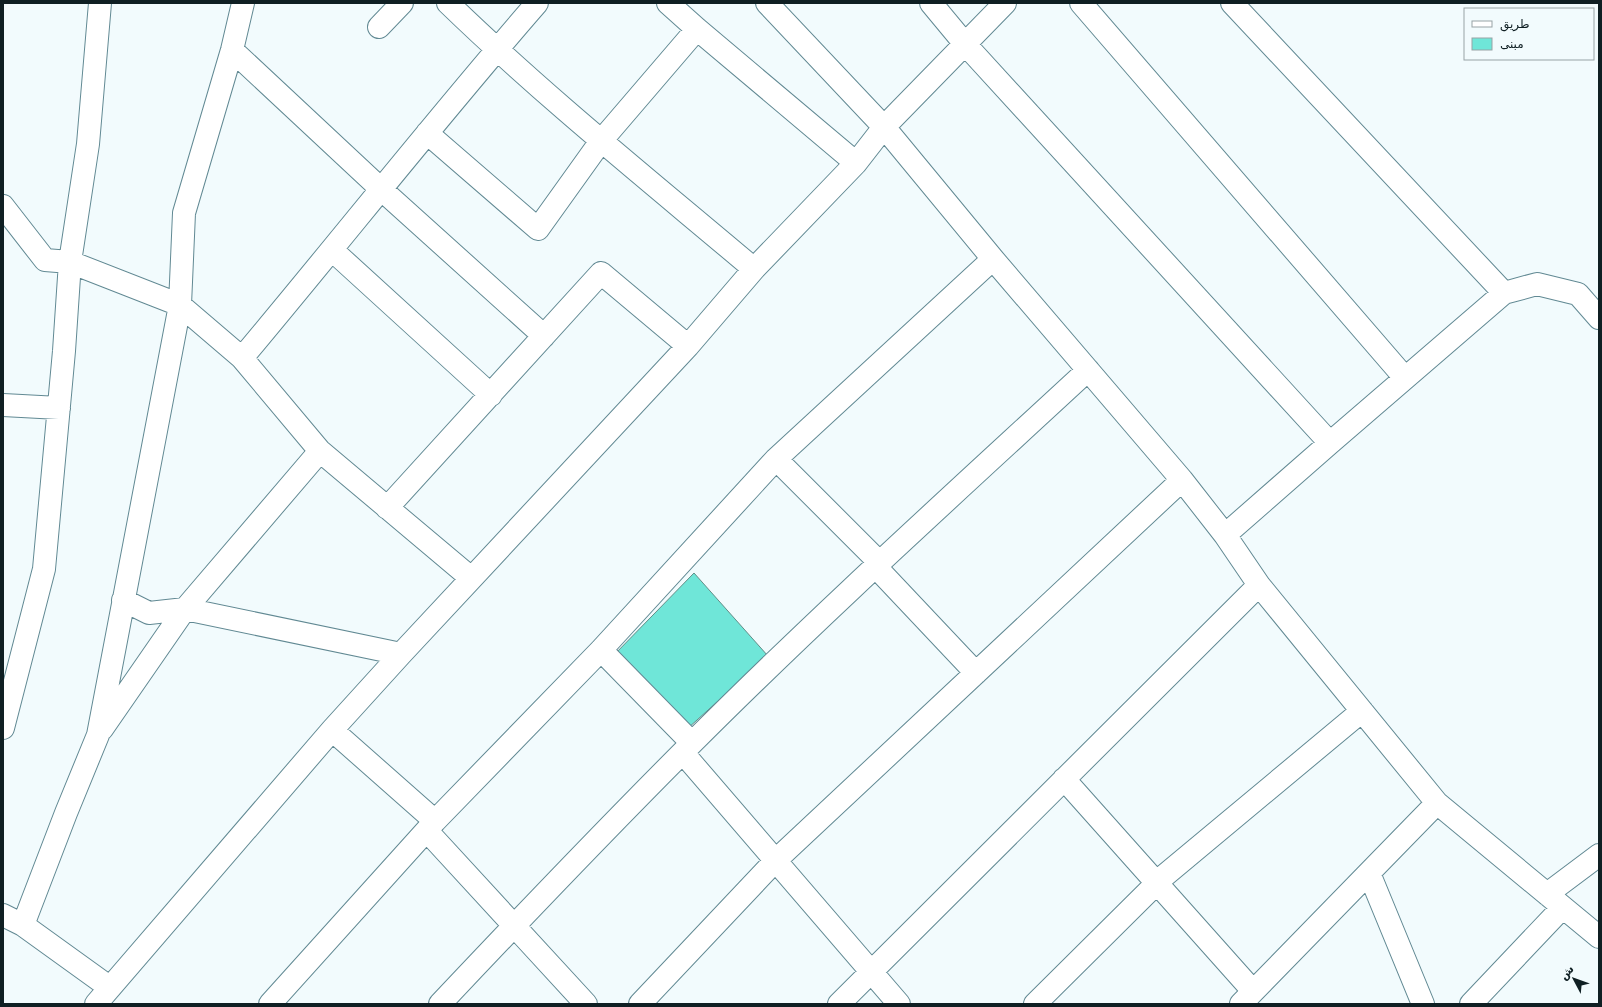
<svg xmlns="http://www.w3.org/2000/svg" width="1602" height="1007" font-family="'DejaVu Sans',Vazirmatn,sans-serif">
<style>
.building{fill:#6fe6d8;stroke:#638d87}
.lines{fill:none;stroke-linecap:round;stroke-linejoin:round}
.minor-casing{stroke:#618993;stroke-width:24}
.minor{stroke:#fff;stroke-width:22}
</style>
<rect width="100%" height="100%" fill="#f2fbfd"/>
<path class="building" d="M694,573L768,656L687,729L612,657Z"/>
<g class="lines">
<g class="minor-casing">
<path id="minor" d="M448,3C545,97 651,182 754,269
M668,3L697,29L856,163
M767,3L884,127L993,259L1182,480L1225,535L1330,443L1504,293L1537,284L1578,294L1599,318
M931,3L965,44L1330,443
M1081,3L1405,378
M1232,3L1504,293
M379,27L402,3
M232,50L382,190L544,336
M427,133L538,229L601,141L697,29
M3,206L45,260L70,262L180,305L242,358L320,451L471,578
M332,250L491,395
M242,358C341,240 436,119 537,3
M3,405L59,408
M776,459L879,562
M387,508L601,273L688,346
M1225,535L1259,585L1437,803L1599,937
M875,566L976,673
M123,600L149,613L185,609L401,654
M601,650L692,743
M3,728L44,569L64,351L70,262L88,144L100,3
M102,729L185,609L320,451
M332,730L435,821
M683,753L899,1004
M1064,779L1253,991
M427,831L586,1004
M1369,873L1423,1004
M1547,894L1599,855
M3,915L23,925L109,987
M23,925L66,813L98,735L180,305L184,213L232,50L243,3
M96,1004L332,730L401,654L688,346L754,269L856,163L884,127L1005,3
M270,1004L435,821L601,650L776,459L993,259
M440,1004C523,916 607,828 693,742C821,614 955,493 1088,370
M640,1004L775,861L1182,480
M839,1004L1259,585
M1035,1004L1164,876L1362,711
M1241,1004L1437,803
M1471,1004L1562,908"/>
</g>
<use href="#minor" class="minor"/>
</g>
<rect width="1602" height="1007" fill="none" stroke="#0f1f23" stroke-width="8"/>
<rect x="1464" y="8" width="130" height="52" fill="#f2fbfd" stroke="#97a3a6"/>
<rect x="1472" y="21" width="20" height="6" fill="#ffffff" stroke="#97a3a6"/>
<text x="1500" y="28" font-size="12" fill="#0f1f23">طريق</text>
<rect x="1472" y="38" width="20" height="12" fill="#6fe6d8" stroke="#97a3a6"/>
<text x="1500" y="48" font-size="12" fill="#0f1f23">مبنى</text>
<g transform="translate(1574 979) rotate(311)" stroke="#f2fbfd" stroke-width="3" paint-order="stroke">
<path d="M0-3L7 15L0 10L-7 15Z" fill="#0f1f23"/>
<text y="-6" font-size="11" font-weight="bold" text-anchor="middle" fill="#0f1f23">ش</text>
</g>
</svg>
